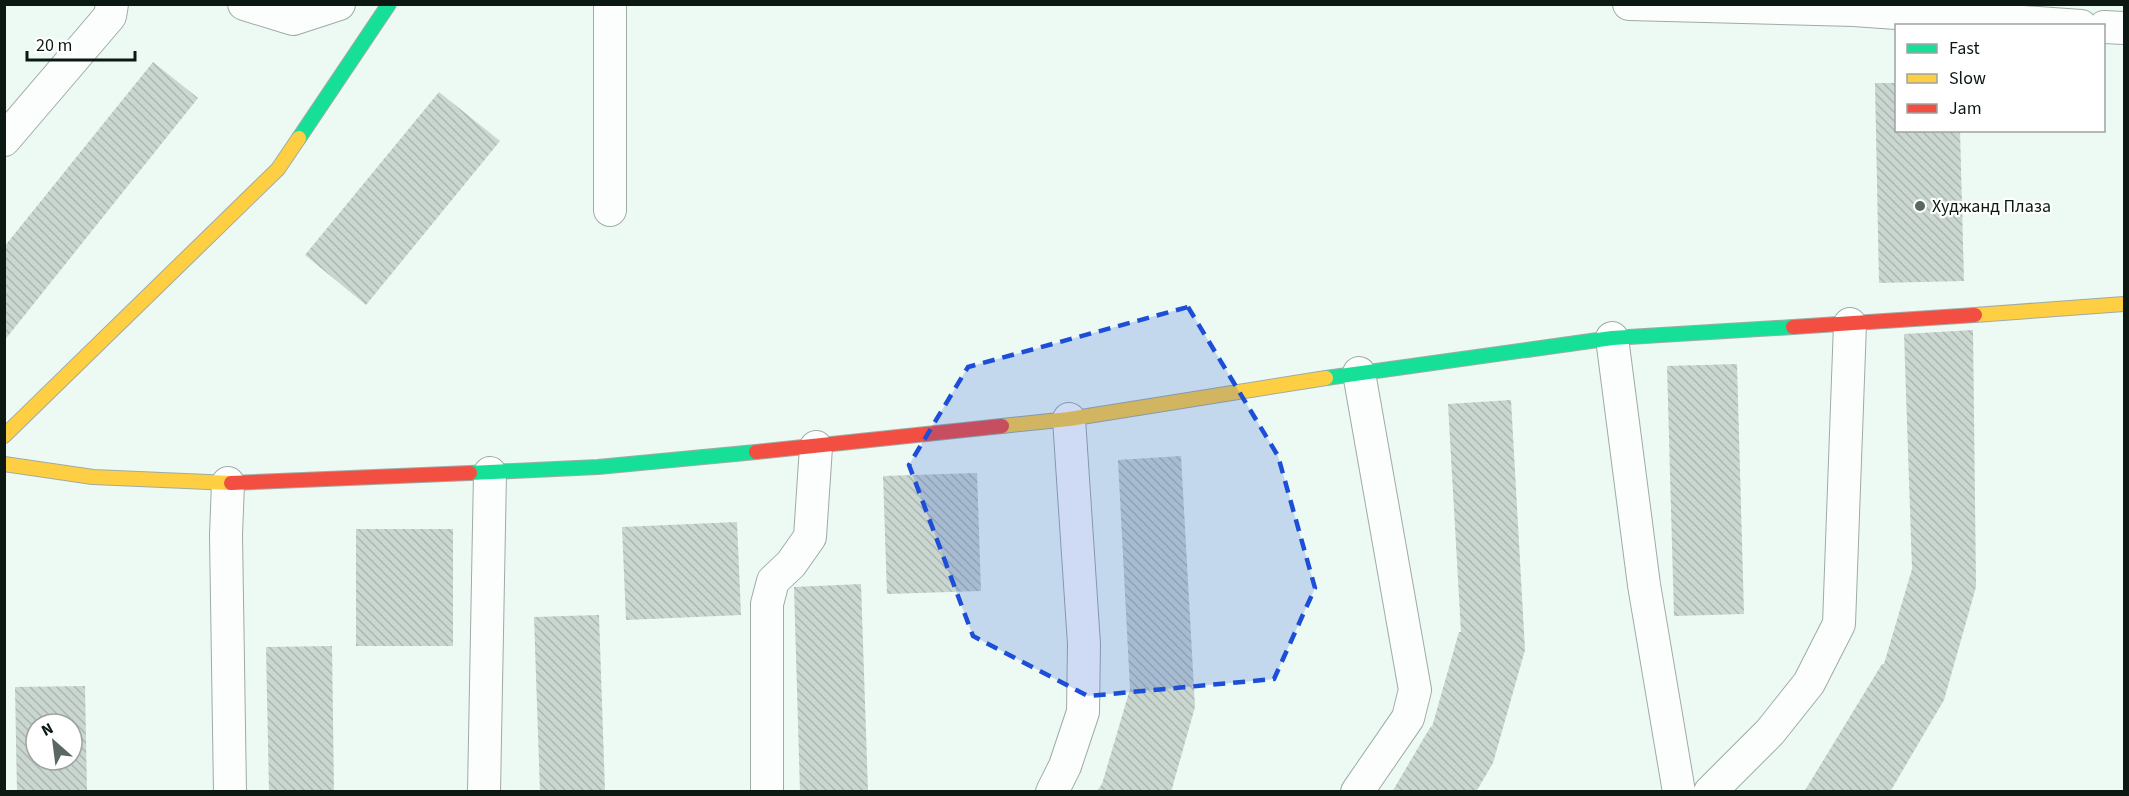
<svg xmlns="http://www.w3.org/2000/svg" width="2129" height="796" font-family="'Source Sans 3',sans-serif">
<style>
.building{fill:url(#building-back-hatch);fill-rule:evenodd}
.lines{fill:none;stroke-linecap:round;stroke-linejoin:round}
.street-casing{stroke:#9faba5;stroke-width:34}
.fast-casing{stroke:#9faba5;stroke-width:16}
.slow-casing{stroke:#9faba5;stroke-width:16}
.jam-casing{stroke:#9faba5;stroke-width:16}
.street{stroke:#fcfefd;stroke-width:32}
.fast{stroke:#16e098;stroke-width:14}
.slow{stroke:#ffcf43;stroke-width:14}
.jam{stroke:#f24e42;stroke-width:14}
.marked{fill:#1d4ed8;fill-opacity:0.2;stroke:#1d4ed8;stroke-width:4.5;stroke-dasharray:12 8;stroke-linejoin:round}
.poi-dot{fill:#5b6761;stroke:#fff;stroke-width:2}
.labels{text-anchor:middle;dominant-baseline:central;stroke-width:4.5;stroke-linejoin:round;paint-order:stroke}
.poi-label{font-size:18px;fill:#0c1913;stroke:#fff;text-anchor:start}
</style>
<defs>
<pattern id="building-back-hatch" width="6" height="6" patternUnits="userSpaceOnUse" patternTransform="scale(1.5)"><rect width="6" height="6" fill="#cad6d0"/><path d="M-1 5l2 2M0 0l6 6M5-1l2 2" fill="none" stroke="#acb7b2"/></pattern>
</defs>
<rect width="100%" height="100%" fill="#edf9f3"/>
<path class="building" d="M153,62L198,98L4,341V247Z
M1875,83H1896V130H1960L1964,281L1879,283Z
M439,92L500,141L366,305L305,255Z
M1973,330L1976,587L1944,700L1890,792H1804L1882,664H1884L1912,569L1904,334Z
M1737,364L1744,614L1674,616L1667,366Z
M1511,400L1525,650L1493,763L1476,792H1392L1431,726L1432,727L1459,632H1461L1448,404Z
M1181,456L1195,707L1171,792H1096L1102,784L1130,689L1118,460Z
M977,473L981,591L887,594L883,476Z
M737,522L741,615L626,620L622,527Z
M356,529H453V646H356Z
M861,584L868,792H800L794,587Z
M599,615L605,792H540L534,617Z
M332,646L334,792H269L266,647Z
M85,686L87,792H17L15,687ZM36,724H72V760H36Z"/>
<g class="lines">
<g class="street-casing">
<path id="street" d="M244,4L293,19L339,4
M610,4V210
M1629,4L1854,10L2081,26
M2104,27L2124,28
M4,140L110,16L112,4
M1612,338L1644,585L1679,792
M228,483L226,535L230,792
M484,792L490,473
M767,792V604L773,581L791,564L810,537L816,447
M1052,792L1065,766L1083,712L1084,644L1069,419
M1357,792L1408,718L1415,690L1359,373
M1710,792L1770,732L1809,683L1839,624L1850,324"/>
</g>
<g class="fast-casing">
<path id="fast" d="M299,138L389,4
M1326,378L1612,338L1793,327
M470,473L598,467L756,452"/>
</g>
<g class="slow-casing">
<path id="slow" d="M1975,315L2124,304
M1002,426L1069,419L1326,378
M4,436L278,169L299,138
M4,464L93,477L231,483"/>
</g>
<g class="jam-casing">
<path id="jam" d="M1793,327L1975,315
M756,452L1002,426
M231,483L470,473"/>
</g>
<use href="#street" class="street"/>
<use href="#fast" class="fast"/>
<use href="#slow" class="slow"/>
<use href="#jam" class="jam"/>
</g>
<path class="marked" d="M1188,307L1278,456L1315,588L1274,679L1088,696L973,636L909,465L968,367Z"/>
<circle class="poi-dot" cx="1920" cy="206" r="6"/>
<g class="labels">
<g class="poi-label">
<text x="1932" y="206">Худжанд Плаза</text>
</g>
</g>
<rect width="2129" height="796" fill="none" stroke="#0c1913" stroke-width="12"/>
<rect x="1895" y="24" width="210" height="108" fill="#ffffff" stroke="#9ea3a1" stroke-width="1.5"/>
<rect x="1907" y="44" width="30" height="9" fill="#16e098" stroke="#9ea3a1" stroke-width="1.5"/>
<text x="1949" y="54" font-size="18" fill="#0c1913">Fast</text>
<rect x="1907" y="74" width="30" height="9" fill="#ffcf43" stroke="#9ea3a1" stroke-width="1.5"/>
<text x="1949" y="84" font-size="18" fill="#0c1913">Slow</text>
<rect x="1907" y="104" width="30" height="9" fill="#f24e42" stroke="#9ea3a1" stroke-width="1.5"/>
<text x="1949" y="114" font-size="18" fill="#0c1913">Jam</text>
<g transform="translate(54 742) rotate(332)"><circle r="28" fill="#ffffff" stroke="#9ea3a1" stroke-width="1.5"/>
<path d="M0-4.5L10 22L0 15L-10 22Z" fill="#5b6761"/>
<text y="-9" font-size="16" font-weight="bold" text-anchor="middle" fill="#0c1913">N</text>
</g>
<path d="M27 51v9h108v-9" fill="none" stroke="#0c1913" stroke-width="3"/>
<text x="36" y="51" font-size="18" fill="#0c1913" stroke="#ffffff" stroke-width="4.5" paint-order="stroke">20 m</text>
</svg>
